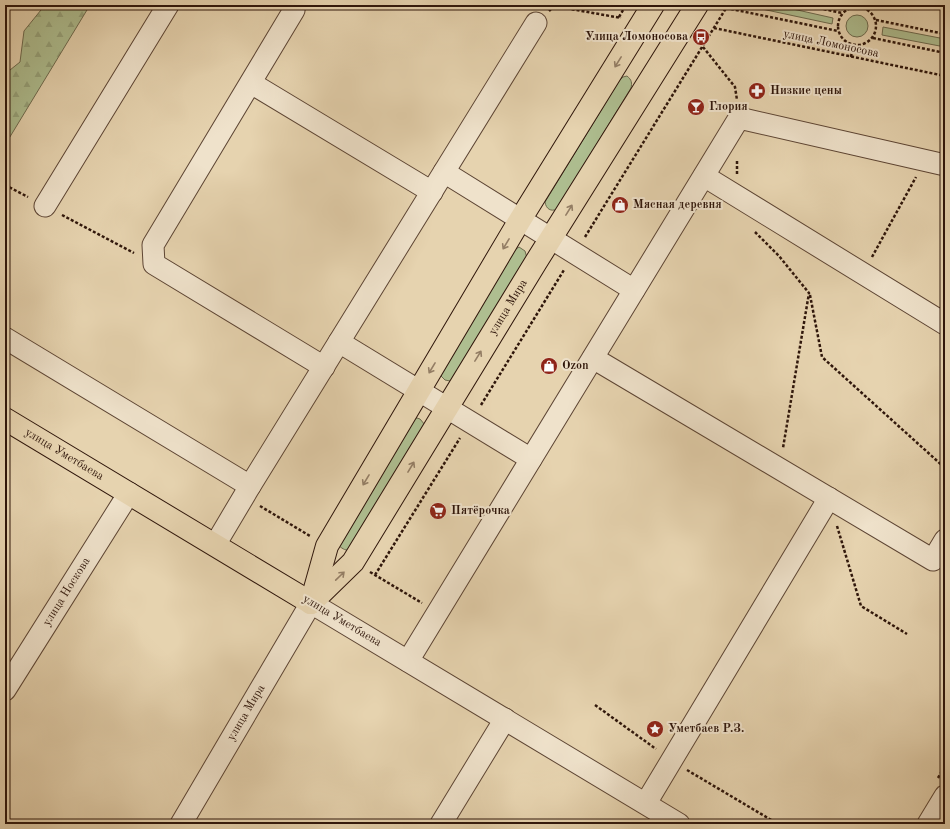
<svg xmlns="http://www.w3.org/2000/svg" width="950" height="829" font-family="'Old Standard TT',serif">
<style>
.green{fill:#aebe90;stroke:#6e6a4e}
.forest{fill:url(#forest-firs);stroke:#6e6a4e}
.lines{fill:none;stroke-linecap:round;stroke-linejoin:round}
.minor-casing{stroke:#5d4534;stroke-width:23}
.major-casing{stroke:#2f160b;stroke-width:24}
.path{stroke:#2f160b;stroke-width:2.5;stroke-dasharray:3 2;stroke-linecap:butt}
.minor{stroke:#efe2cb;stroke-width:21}
.major{stroke:#e6d3af;stroke-width:22}
.oneway{stroke:#947e65}
.labels{text-anchor:middle;dominant-baseline:central;stroke-width:4;stroke-linejoin:round;paint-order:stroke}
.poi-label{font-size:12px;font-weight:bold;fill:#2f160b;stroke:#efe2cb;text-anchor:start}
.street-label{font-size:12px;fill:#2f160b;stroke:#efe2cb}
</style>
<defs>
<pattern id="forest-firs" width="22" height="20" patternUnits="userSpaceOnUse"><rect width="22" height="20" fill="#aebe90"/><path d="M5 1l3.5 6h-7zM16 11l3.5 6h-7z" fill="#96a37b"/></pattern>
</defs>
<rect width="100%" height="100%" fill="#e6d3af"/>
<filter id="stains"><feTurbulence type="fractalNoise" baseFrequency=".005" numOctaves="4"/><feColorMatrix values="0 0 0 0 .2 0 0 0 0 .09 0 0 0 0 .02 0 0 0 .5 -.17"/></filter>
<radialGradient id="worn" r=".72"><stop offset=".6" stop-color="#630" stop-opacity="0"/><stop offset="1" stop-color="#630" stop-opacity=".3"/></radialGradient>
<path class="green" d="M758,5H775L833,18L832,24L757,8Z
M846 26a11 11 0 1 1 22 0a11 11 0 1 1-22 0Z
M883,27L945,39V47L882,35Z
M627,76C632,80 632,83 631,88L557,209C551,212 546,209 545,202L619,81L623,77Z
M519,247L525,251L527,258L454,379L450,381L445,380L441,376L442,371L513,251Z
M417,418L420,419L425,425L351,550C346,551 343,549 339,546L413,419Z"/>
<path class="forest" d="M45,5H90L5,145V74L20,62L24,31Z"/>
<g class="lines">
<g class="minor-casing">
<g id="minor">
<path d="M291,5L294,10L153,245L154,264L324,367"/>
<path d="M251,83L432,192"/>
<path d="M444,172L634,290"/>
<path d="M704,176L945,324"/>
<path d="M45,206L168,5"/>
<path d="M5,338L250,486L536,23"/>
<path d="M339,342L531,459"/>
<path d="M593,358L933,560L945,540"/>
<path d="M215,545L250,486"/>
<path d="M408,661L739,118L945,165"/>
<path id="s1" d="M5,690L129,493"/>
<path d="M646,803L829,498"/>
<path id="s2" d="M181,824L311,603L679,824"/>
<path d="M441,824L505,719"/>
<path d="M928,824L945,796"/>
</g>
</g>
<g class="major-casing">
<g id="major">
<path id="s3" d="M5,419L311,603"/>
<path id="s4" d="M311,603L353,562L536,262L697,5"/>
<path d="M311,603L327,546L520,220L653,5"/>
</g>
</g>
<path class="path" d="M804,5L842,13
M931,5L945,8
M838 26a19 19 0 1 1 38 0a19 19 0 1 1-38 0Z
M726,8L838,31
M549,11L554,6L621,18
M619,17L626,5
M876,20L945,34
M714,28L945,76
M873,38L945,53
M703,47L735,87L737,100
M851,57L853,45
M737,174V159
M5,185L28,197
M62,215L134,253
M755,232L779,256L809,293L783,448
M585,237L728,5
M872,257L916,177
M810,295L822,357L945,468
M481,405L564,270
M260,506L310,536
M837,526L861,606L907,634
M370,572L422,603
M375,575L460,438
M595,705L656,749
M687,770L778,824
M938,778L945,766"/>
<use href="#minor" class="minor"/>
<use href="#major" class="major"/>
</g>
<defs><path id="oneway-shaft" d="M-6 0H5M1.5-3L5.5 0L1.5 3" fill="none" stroke-width="1.6" stroke-linecap="round" stroke-linejoin="round"/></defs>
<g class="oneway">
<use href="#oneway-shaft" transform="translate(618 62) rotate(122)"/>
<use href="#oneway-shaft" transform="translate(569 210) rotate(-58)"/>
<use href="#oneway-shaft" transform="translate(506 244) rotate(121)"/>
<use href="#oneway-shaft" transform="translate(478 356) rotate(-58)"/>
<use href="#oneway-shaft" transform="translate(432 368) rotate(121)"/>
<use href="#oneway-shaft" transform="translate(411 467) rotate(-59)"/>
<use href="#oneway-shaft" transform="translate(366 480) rotate(121)"/>
<use href="#oneway-shaft" transform="translate(340 576) rotate(-44)"/>
</g>
<defs>
<g id="bus-disc" transform="scale(0.9)"><circle r="9.5" fill="#8f2418" stroke="#efe2cb"/><path d="M-5-6H5V4H4V6H2V4H-2V6H-4V4H-5ZM-3.5-4V0h7V-4ZM-3.5 1.2v1.5H-2V1.2ZM2 1.2v1.5H3.5V1.2Z" fill="#fff"/></g>
<g id="pharmacy-disc" transform="scale(0.9)"><circle r="9.5" fill="#8f2418" stroke="#efe2cb"/><path d="M-2-6h4v4h4v4h-4v4h-4v-4h-4v-4h4Z" fill="#fff"/></g>
<g id="bar-disc" transform="scale(0.9)"><circle r="9.5" fill="#8f2418" stroke="#efe2cb"/><path d="M-6-5H6L.8 .8V4.5H3.5V6h-7V4.5H-.8V.8Z" fill="#fff"/></g>
<g id="shop-disc" transform="scale(0.9)"><circle r="9.5" fill="#8f2418" stroke="#efe2cb"/><path d="M-5-2.5h2.3a2.7 3.5 0 0 1 5.4 0H5L5.5 6h-11ZM-1.5-2.5h3a1.5 2.3 0 0 0-3 0Z" fill="#fff"/></g>
<g id="supermarket-disc" transform="scale(0.9)"><circle r="9.5" fill="#8f2418" stroke="#efe2cb"/><path d="M-6-5.5h2.5l.6 2H6L4.5 2H-2.5L-4.4-4H-6ZM-1.5 3.2a1.3 1.3 0 1 0 .1 0ZM3 3.2a1.3 1.3 0 1 0 .1 0Z" fill="#fff"/></g>
<g id="sight-disc" transform="scale(0.9)"><circle r="9.5" fill="#8f2418" stroke="#efe2cb"/><path d="M0-6L1.8-2.2L6-1.7L2.9 1.2L3.7 5.4L0 3.3L-3.7 5.4L-2.9 1.2L-6-1.7L-1.8-2.2Z" fill="#fff"/></g>
</defs>
<g fill-rule="evenodd">
<use href="#bus-disc" x="701" y="37"/>
<use href="#pharmacy-disc" x="757" y="91"/>
<use href="#bar-disc" x="696" y="107"/>
<use href="#shop-disc" x="620" y="205"/>
<use href="#shop-disc" x="549" y="366"/>
<use href="#supermarket-disc" x="438" y="511"/>
<use href="#sight-disc" x="655" y="729"/>
</g>
<g class="labels">
<g class="poi-label">
<text x="688" y="37" text-anchor="end">Улица Ломоносова</text>
<text x="770" y="91">Низкие цены</text>
<text x="709" y="107">Глория</text>
<text x="633" y="205">Мясная деревня</text>
<text x="562" y="366">Ozon</text>
<text x="451" y="511">Пятёрочка</text>
<text x="668" y="729">Уметбаев Р.З.</text>
</g>
<g class="street-label">
<text transform="translate(831 44) rotate(12)">улица Ломоносова</text>
<text stroke="none"><textPath href="#s4" startOffset="357">улица Мира</textPath></text>
<text stroke="none"><textPath href="#s3" startOffset="69">улица Уметбаева</textPath></text>
<text stroke="none"><textPath href="#s1" startOffset="116">улица Носкова</textPath></text>
<text transform="translate(342 621) rotate(31)">улица Уметбаева</text>
<text stroke="none"><textPath href="#s2" startOffset="129">улица Мира</textPath></text>
</g>
</g>
<rect width="950" height="829" fill="none" stroke="#e6d3af" stroke-width="20"/>
<rect x="6" y="6" width="938" height="817" fill="none" stroke="#2f160b" stroke-width="2"/>
<rect x="10" y="10" width="930" height="809" fill="none" stroke="#2f160b"/>
<rect width="100%" height="100%" filter="url(#stains)"/>
<rect width="100%" height="100%" fill="url(#worn)"/>
</svg>
